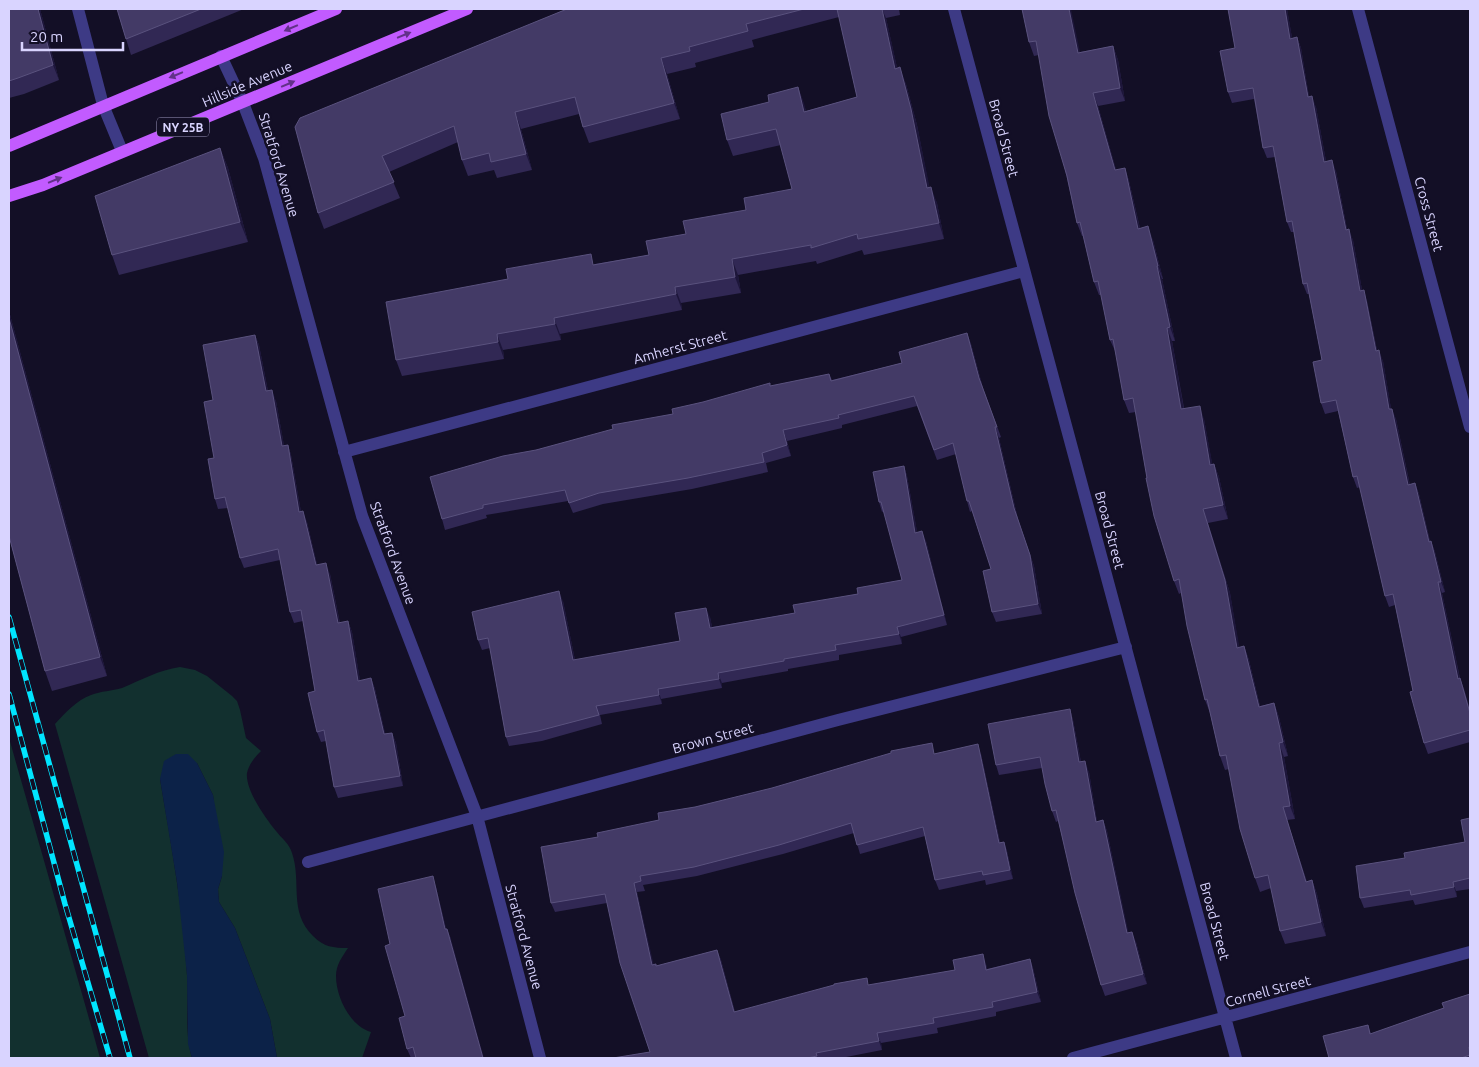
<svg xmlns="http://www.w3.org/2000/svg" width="1479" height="1067" font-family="Ubuntu,sans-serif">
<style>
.green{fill:#12302f}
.water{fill:#0c2248}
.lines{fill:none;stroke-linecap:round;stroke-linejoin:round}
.street{stroke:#3d3a85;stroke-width:12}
.primary{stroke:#c25bff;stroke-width:12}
.rail-casing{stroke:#00e5ff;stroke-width:5.5}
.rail{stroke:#130f26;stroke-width:4;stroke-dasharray:11;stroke-linecap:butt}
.wall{fill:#312854}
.shaded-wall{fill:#1d163a}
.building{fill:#433a66;stroke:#5a527e}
.oneway{fill:#623188}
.labels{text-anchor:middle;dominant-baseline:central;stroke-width:5;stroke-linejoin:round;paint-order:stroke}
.shield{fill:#130f26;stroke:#9e99be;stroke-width:1}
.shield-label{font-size:12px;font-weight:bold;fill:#d9d4ff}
.street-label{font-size:14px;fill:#d9d4ff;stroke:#130f26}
</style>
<rect width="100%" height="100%" fill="#130f26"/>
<path class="green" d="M180,667L195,670L207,676L232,696L237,701L240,710L246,738L261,751C255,757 249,764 247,773C245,790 266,819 276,831C282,839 289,843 292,853C302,882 288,911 313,936C324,947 333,948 348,948C342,957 336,965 336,976C336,997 350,1026 371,1032L362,1058H277L270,1019L235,928L219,902L218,889L222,876L213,795L197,763L160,779C171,844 183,909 187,975C189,1003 184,1032 192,1058H149L55,724C65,713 77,700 91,695C101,691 112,691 122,688C141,680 159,670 180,667Z
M9,738L92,1029L100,1058H9Z"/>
<path class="water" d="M176,754H188L197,763L213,795L224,852L222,876L218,889L219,902L235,928L270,1019L277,1058H192L188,1044L187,975L177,882L160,779L164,761Z"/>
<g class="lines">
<path class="street" d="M78,9L103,105L122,151
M954,9L1236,1058
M1358,9L1470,427
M221,56L243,103L264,158L362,516L477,816L540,1058
M344,452L1024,271
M308,862L838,720L1126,647
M1073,1058L1470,952"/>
<path class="primary" d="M9,146L336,9
M9,196L43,185L467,9"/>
<g class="rail-casing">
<path id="rail" d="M9,617L130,1058
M9,694L65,904L110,1058"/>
</g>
<use href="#rail" class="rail"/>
</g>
<path class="wall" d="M9,9H40L59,80L24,94L9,98Z
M117,9H244L131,55L126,39Z
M567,9H899L900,15L886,18L897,68L906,84L917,125L929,187L937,203L944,239L864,255L862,250L817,264L816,261L738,275L741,293L681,303L682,310L560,334L561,340L503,350L504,359L402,376L396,360L595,264L649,255L686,234L746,210L792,189L781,145L733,156L727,140L769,102L798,87L806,111L857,97L839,17L752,40L754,47L695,63L696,67L667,74L680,119L589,143L583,127L579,114L521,129L532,170L497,178L494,170L468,176L462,160L458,142L389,172L400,198L324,229L318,213L295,127Z
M1022,9L1080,52L1113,46L1118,60L1125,101L1098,106L1116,170L1125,168L1129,181L1140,228L1153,240L1163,279H1162L1175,341H1172L1184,408L1204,419L1212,464H1214L1219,477L1228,519L1208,523L1230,593L1239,648L1244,646L1249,660L1260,706L1274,703L1279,717L1288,756L1284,757L1295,819L1287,820L1307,882L1312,880L1317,894L1326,936L1285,944L1280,931L1271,888L1260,892L1255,878L1229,769L1225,770L1220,756L1210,713L1205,700L1181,593L1179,594L1174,581L1147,478L1136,412L1129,413L1124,400L1116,353L1110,340L1101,295H1099L1094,282L1083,236H1082L1077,223L1039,55L1034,56L1029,42Z
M1228,9H1287L1292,38L1297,37L1301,48L1309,97L1316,107L1326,161L1336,171L1347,229L1353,240L1362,290L1367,301L1377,350L1383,361L1391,409L1396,419L1410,485L1415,483L1419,494L1430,541H1431L1435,552L1445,592L1442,593L1460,678L1464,689L1470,710V742L1428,754L1424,743L1395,605L1389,607L1385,596L1360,487L1357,488L1353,477L1338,411L1325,414L1321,403L1322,360L1309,294H1307L1303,284L1294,232H1291L1287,222L1275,157L1267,158L1263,148L1254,99L1232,103L1228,92L1235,48Z
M220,148L228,168L248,242L119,275L112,255Z
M9,311L107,676L52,691L45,671L9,536Z
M967,333L971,344L983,388L1001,437L999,438L1018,519L1034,566L1042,614L996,622L992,612L991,569L972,511L970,512L967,501L956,454L937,460L917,406L842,425V428L787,441L791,456L766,463L768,472L692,489L603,504L573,513L568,501L486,515L487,518L445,530L442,519L536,450L673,414L703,402L771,386L829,374L832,380L902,363Z
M255,335L259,345L268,391L276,401L284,446L288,445L291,455L301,512L307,522L317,565L330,574L340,623L348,621L352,632L360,681L371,678L375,689L385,734L392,733L396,743L403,786L338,798L334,787L326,741L321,742L317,732L315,691L303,621L294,623L290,612L280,560L244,568L240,558L228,508L218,509L215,499L213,400Z
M904,466L907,476L917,532L926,541L947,625L901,637L902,644L839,655V660L788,669V671L722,683V688L661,699L662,704L600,715L602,724L542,741L509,746L506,737L490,648L482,650L478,640L563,601L575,660L680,641L710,617L712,627L795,613L902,580L884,511L882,512L879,502Z
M1070,709L1073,720L1081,762L1089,772L1097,822L1103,820L1107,831L1128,933L1136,942L1147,984L1105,996L1101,985L1058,821L1056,822L1052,811L1042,768L999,775L996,765Z
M936,754H981L1000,842H1004L1007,851L1013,879L986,885L985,880L939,890L935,880L925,836L860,854L854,833L783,854L697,876L643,885L645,891L637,892L653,965L656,966L717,950L721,960L735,1012L870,985L955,970L986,964L987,969L1030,959L1033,968L1041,1002L996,1012V1016L937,1028L938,1033L881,1043L882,1050L841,1058H613L650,1052L607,903L555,912L551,903L598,837L659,820L695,807Z
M1470,818V889L1456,891L1457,897L1415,905L1413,900L1364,908L1360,898L1405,858L1465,842Z
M436,887L446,929H447L451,939L416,1058H411L407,1049L405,1016L390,944Z
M1470,994V1058H1329L1368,1025L1371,1034L1444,1008Z"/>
<path class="shaded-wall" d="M38,9H40L59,80L53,65Z
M882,9L886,18L901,85L895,69Z
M1069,9H1071L1083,66L1078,53Z
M1285,9H1287L1294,49L1290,39Z
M1297,37L1301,48L1311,108L1308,97Z
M1113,46L1118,60L1125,101L1120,88Z
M661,58L667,74L680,119L674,103Z
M900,67L906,84L917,125L933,204L927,188Z
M798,87L804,103L810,128L804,112Z
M1093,93L1098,106L1120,183L1115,170Z
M1312,96L1316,107L1328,172L1324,162Z
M515,112L521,129L532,170L526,154Z
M220,148L228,168L248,242L240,222Z
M1332,160L1336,171L1349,240L1346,230Z
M1125,168L1129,181L1143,242L1138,229Z
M931,187L937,203L944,239L939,223Z
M1148,226L1153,240L1163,279L1158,266Z
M1349,229L1353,240L1364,301L1360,291Z
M732,259L738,275L741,293L735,277Z
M1157,266L1162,279L1175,341L1170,327Z
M675,287L681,303L682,310L676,294Z
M1364,290L1367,301L1379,361L1376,351Z
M9,311L107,676L100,657L9,318Z
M554,318L560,334L561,340L555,324Z
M1167,328L1172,341L1186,422L1181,409Z
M967,333L971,344L983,388L979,378Z
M497,334L503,350L504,359L498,342Z
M255,335L259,345L270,402L266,391Z
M1379,350L1383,361L1393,420L1389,409Z
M272,390L276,401L286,456L282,446Z
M1200,406L1204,419L1215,478L1210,465Z
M1392,409L1396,419L1412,496L1408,485Z
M995,427L999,438L1018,519L1034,566L1042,614L1038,604L1014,508Z
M783,430L787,441L791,456L787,445Z
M288,445L291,455L303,523L299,512Z
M1214,464L1219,477L1228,519L1223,505Z
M904,466L907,476L919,542L915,533Z
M1415,483L1419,494L1432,552L1429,542Z
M1203,509L1230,593L1242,662L1237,648Z
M303,511L307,522L320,576L316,565Z
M922,531L926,541L947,625L944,615Z
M1431,541L1435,552L1445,592L1441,582Z
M326,563L330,574L342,634L338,623Z
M1438,582L1442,593L1462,689L1458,679Z
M559,591L563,601L577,670L573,660Z
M706,608L710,617L714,637L710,628Z
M348,621L352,632L362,692L358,681Z
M897,627L901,637L902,644L899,634Z
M1244,646L1249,660L1263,720L1259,707Z
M718,673L722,683V688L719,679Z
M371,678L375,689L388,745L384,734Z
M1460,678L1470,710V713Z
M658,689L661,699L662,704L659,695Z
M1274,703L1279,717L1288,756L1283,742Z
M1070,709L1073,720L1083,773L1079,762Z
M392,733L396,743L403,786L400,776Z
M1279,743L1284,757L1295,819L1290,806Z
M978,744L981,754L1002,852L999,843Z
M1085,761L1089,772L1099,833L1096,822Z
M1283,807L1287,820L1311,895L1306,882Z
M1103,820L1107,831L1131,944L1127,933Z
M1004,842L1007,851L1013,879L1010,870Z
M433,876L436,887L449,940L445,929Z
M1312,880L1317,894L1326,936L1321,922Z
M1453,882L1456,891L1457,897L1454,887Z
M634,883L637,892L656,974L652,965Z
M447,929L451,939L484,1058H483Z
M1132,932L1136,942L1147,984L1143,974Z
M717,950L721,960L737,1022L734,1012Z
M983,954L986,964L989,979L986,970Z
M1030,959L1033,968L1041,1002L1037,992Z
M877,1033L881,1043L882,1050L879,1041Z"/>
<path class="building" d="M9,9H38L53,65L18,78L9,81Z
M117,9H201L126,39Z
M567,9H804L746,24L748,31L689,47L690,51L661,58L674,103L583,127L575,97L515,112L526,154L491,162L489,153L462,160L454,126L382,156L394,182L318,213L295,127L300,118Z
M837,9H882L895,69L900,67L911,109L927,188L931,187L939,223L858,239L857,234L811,248V245L732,259L735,277L675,287L676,294L554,318L555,324L497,334L498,342L396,360L386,302L508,279L506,269L591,254L593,265L649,255L646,241L686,234L683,221L746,210L744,198L792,189L776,129L727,140L721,114L769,102L768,95L798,87L804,112L857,97Z
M1022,9H1069L1078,53L1113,46L1120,88L1093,93L1115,170L1125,168L1138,229L1148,226L1158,266H1157L1170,327L1167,328L1181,409L1200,406L1210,465L1214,464L1223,505L1203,509L1225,580L1237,648L1244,646L1259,707L1274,703L1283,742L1279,743L1290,806L1283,807L1306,882L1312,880L1321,922L1280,931L1268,875L1255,878L1240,829L1226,755L1220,756L1207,699L1205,700L1187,626L1179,579L1174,581L1154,516L1146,478H1147L1133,398L1124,400L1113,339L1110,340L1098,281L1094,282L1080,222L1077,223L1067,176L1049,116L1036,41L1029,42Z
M1228,9H1285L1290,39L1297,37L1308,97L1312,96L1324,162L1332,160L1346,230L1349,229L1360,291L1364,290L1376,351L1379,350L1389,409H1392L1408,485L1415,483L1429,542L1431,541L1441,582H1438L1458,679L1460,678L1470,713V730L1424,743L1410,692L1413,691L1393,594L1385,596L1357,476L1353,477L1336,400L1321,403L1313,362L1322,360L1307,283L1303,284L1292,221L1287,222L1273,146L1263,148L1253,88L1228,92L1220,51L1235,48Z
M220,148L240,222L112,255L95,196Z
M9,318L100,657L45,671L9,536Z
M967,333L979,378L997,427H995L1014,508L1030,555L1038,604L992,612L983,571L991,569L969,501H967L953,443L934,450L914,396L838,415L839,418L783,430L787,445L762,453L764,462L688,478L599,493L569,503L565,490L483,505V508L442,519L430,477L503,456L536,450L613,429L612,425L673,414L672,409L703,402L770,383V386L829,374L831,381L902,363L899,352Z
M255,335L266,391L272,390L282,446L288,445L299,512L303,511L316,565L326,563L338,623L348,621L358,681L371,678L384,734L392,733L400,776L334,787L324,730L317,732L308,693L315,691L301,610L290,612L278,549L240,558L225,497L215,499L208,459L214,458L204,402L213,400L203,345Z
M904,466L915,533L922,531L944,615L897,627L899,634L835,645L836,650L784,659V661L718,673L719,679L658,689L659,695L596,706L599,715L538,731L506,737L488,638L478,640L472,612L559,591L573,660L680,641L675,613L706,608L710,628L795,613L793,605L858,594L857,588L902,580L881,502H879L873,472Z
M1070,709L1079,762L1085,761L1096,822L1103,820L1127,933L1132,932L1143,974L1101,985L1075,893L1056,810L1052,811L1045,784L1040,757L996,765L988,724Z
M932,743L934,754L978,744L999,843L1004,842L1010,870L983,875L982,871L935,880L923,827L857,845L851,823L779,845L694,867L640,876L641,881L634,883L652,965L656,964V966L717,950L734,1012L834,985V984L867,978L868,985L955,970L953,960L983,954L986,970L1030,959L1037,992L992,1002L993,1007L933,1018L934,1023L877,1033L879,1041L816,1053L817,1056L807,1058H613L650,1052L620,963L605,894L551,903L541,847L598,837L597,833L659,820L658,813L695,807L772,788L891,753V751Z
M1470,818V878L1453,882L1454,887L1411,895L1410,890L1360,898L1356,866L1405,858L1404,853L1465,842L1461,820Z
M433,876L445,929H447L483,1058H416L413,1047L407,1049L399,1018L405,1016L385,946L390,944L378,889Z
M1470,994V1047H1469L1470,1055L1461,1058H1329L1323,1036L1368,1025L1370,1034L1444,1008L1442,1003Z"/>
<defs><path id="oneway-solid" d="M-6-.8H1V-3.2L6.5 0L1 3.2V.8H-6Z" transform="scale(1.25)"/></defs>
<g class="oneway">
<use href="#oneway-solid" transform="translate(291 28) rotate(157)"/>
<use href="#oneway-solid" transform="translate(404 35) rotate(-22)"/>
<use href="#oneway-solid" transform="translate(176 75) rotate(158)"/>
<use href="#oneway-solid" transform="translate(288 84) rotate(-23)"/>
<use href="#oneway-solid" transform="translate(55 180) rotate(-22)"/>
</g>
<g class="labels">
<rect class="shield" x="157" y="117.5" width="52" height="19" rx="4"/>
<g class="shield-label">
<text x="183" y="127">NY 25B</text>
</g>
<g class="street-label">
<text transform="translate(247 84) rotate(-23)">Hillside Avenue</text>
<text transform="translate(1004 138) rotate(75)">Broad Street</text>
<text transform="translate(279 165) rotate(73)">Stratford Avenue</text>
<text transform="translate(1429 214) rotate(75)">Cross Street</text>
<text transform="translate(680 347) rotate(-15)">Amherst Street</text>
<text transform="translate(1110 530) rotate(75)">Broad Street</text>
<text transform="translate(393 553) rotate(70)">Stratford Avenue</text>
<text transform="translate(713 738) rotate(-15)">Brown Street</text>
<text transform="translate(1215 921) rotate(75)">Broad Street</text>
<text transform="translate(524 937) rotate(75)">Stratford Avenue</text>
<text transform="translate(1268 991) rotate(-15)">Cornell Street</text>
</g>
</g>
<rect width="1479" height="1067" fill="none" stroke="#d9d4ff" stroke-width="20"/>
<path d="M22 42v8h101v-8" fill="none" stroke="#d9d4ff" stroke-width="2.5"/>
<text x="30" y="42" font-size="15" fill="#d9d4ff" stroke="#130f26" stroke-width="4" paint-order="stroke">20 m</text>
</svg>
